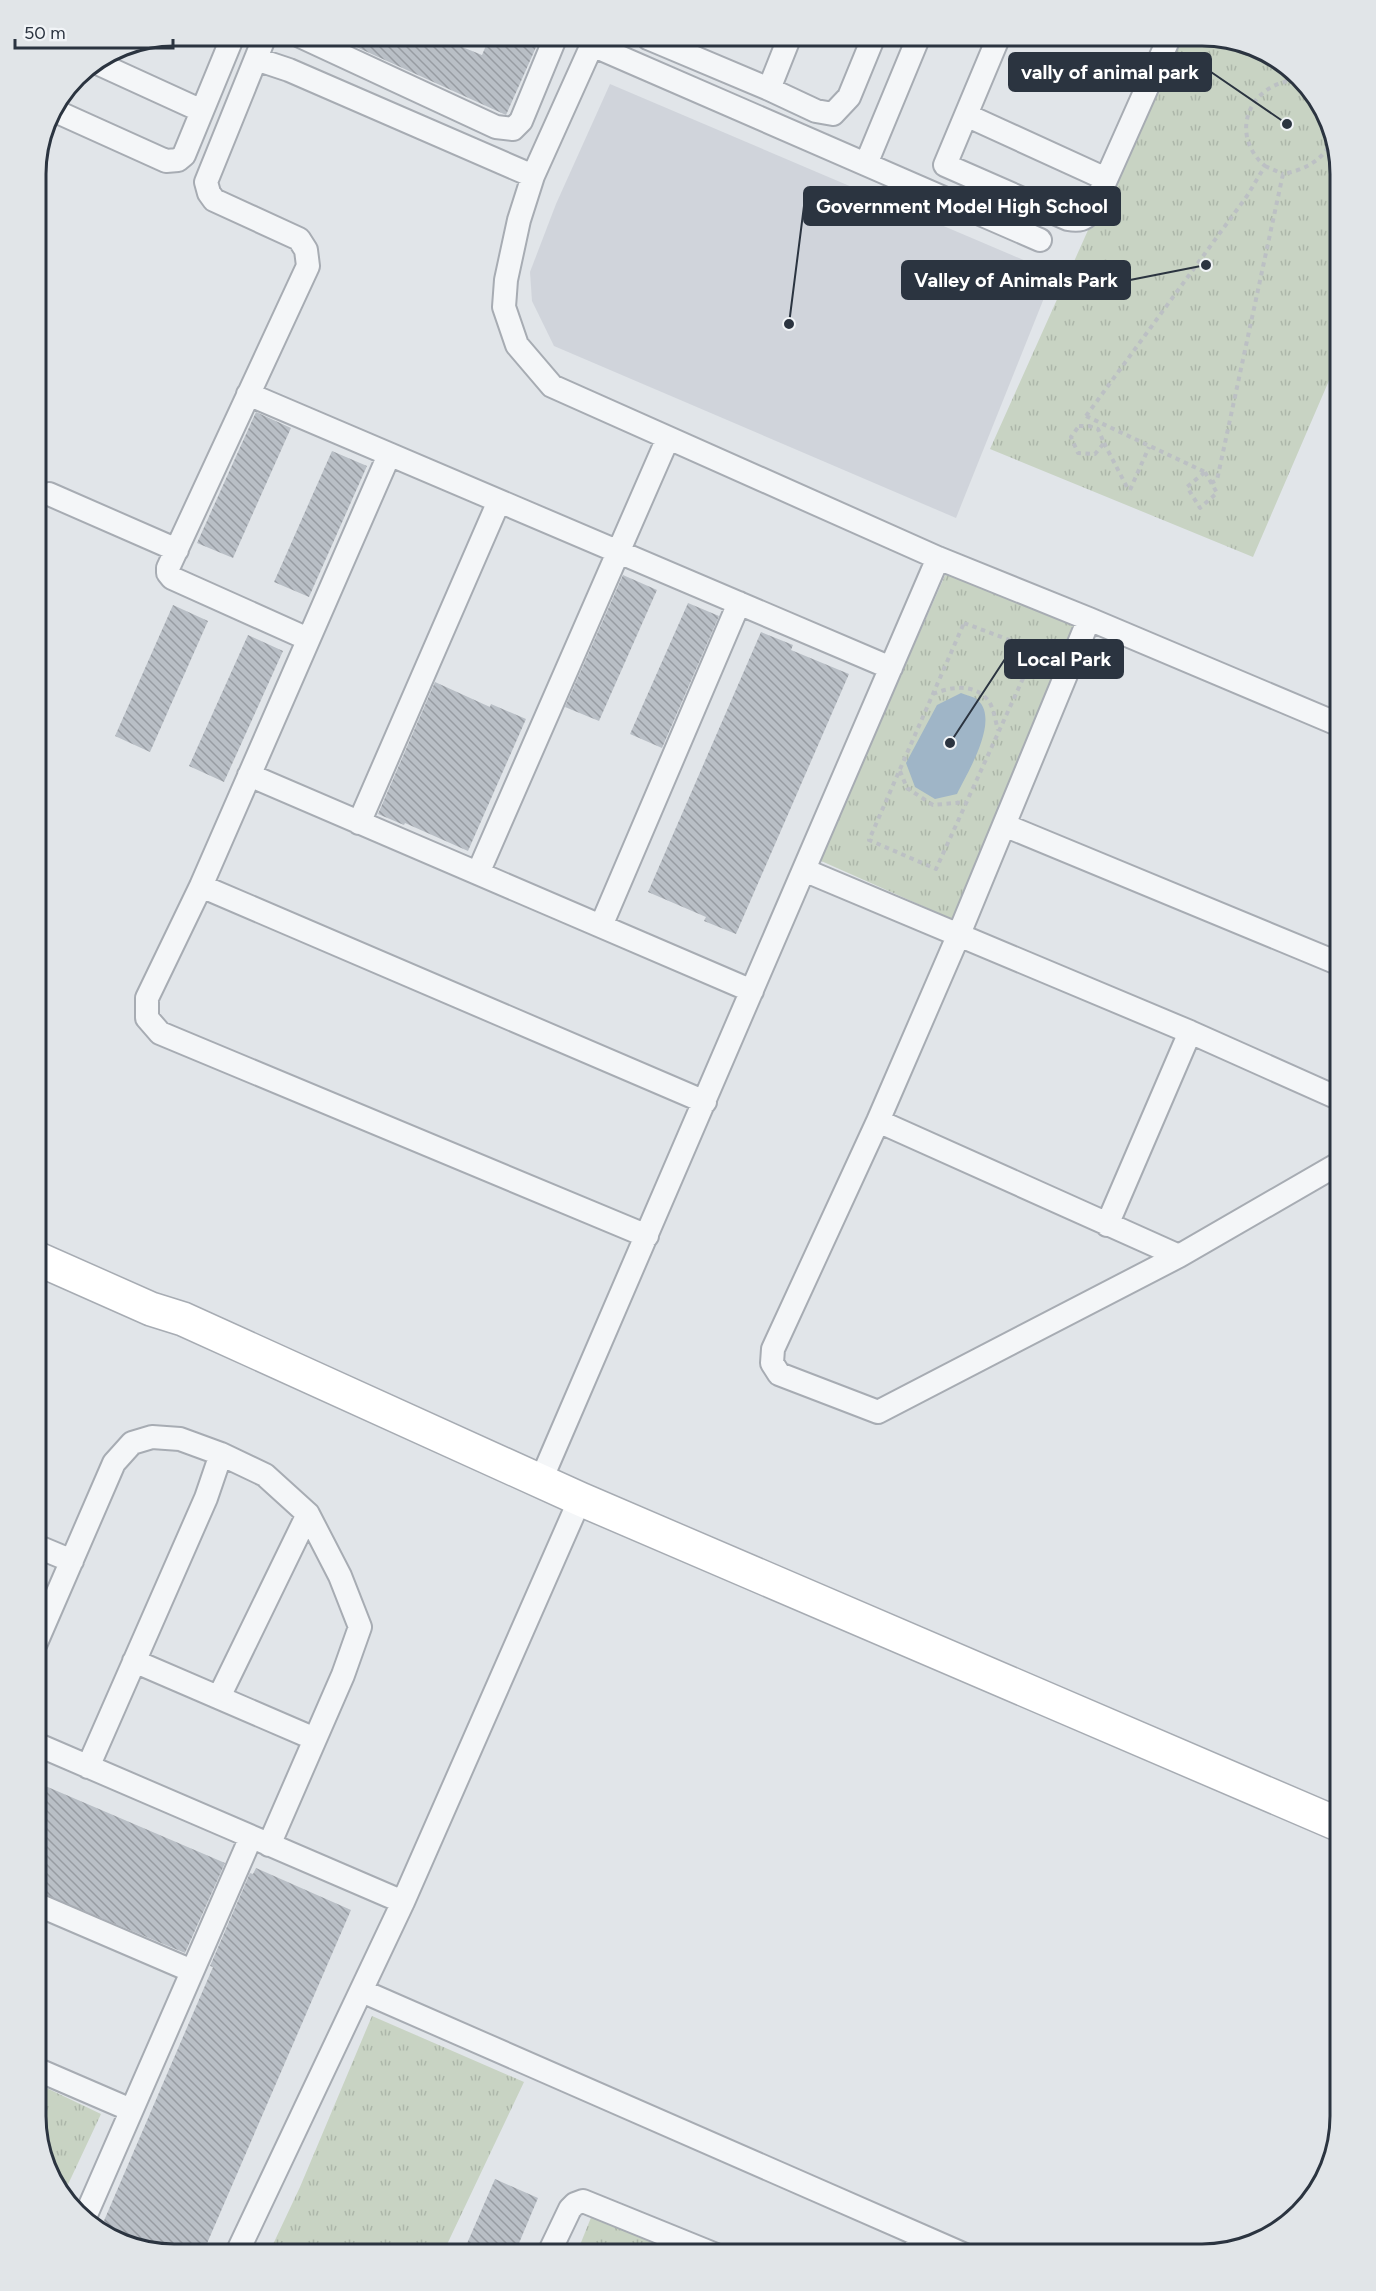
<svg xmlns="http://www.w3.org/2000/svg" width="1376" height="2291" font-family="Figtree,sans-serif">
<style>
.built{fill:#d0d4db}
.park{fill:url(#park-tufts)}
.water{fill:#9fb5c7}
.building{fill:url(#building-back-hatch)}
.lines{fill:none;stroke-linecap:round;stroke-linejoin:round}
.minor-casing{stroke:#a7acb3;stroke-width:26}
.secondary-casing{stroke:#a7acb3;stroke-width:36}
.path{stroke:#bcc0c4;stroke-width:4;stroke-dasharray:4.5 4.5;stroke-linecap:butt}
.minor{stroke:#f4f6f8;stroke-width:22}
.secondary{stroke:#fff;stroke-width:33}
.rim{fill:none;stroke:#2b3440;stroke-width:3}
.leader{fill:none;stroke:#2b3440;stroke-width:2}
.callout-dot{fill:#2b3440;stroke:#f1f4f7;stroke-width:2}
.callout{fill:#2b3440;stroke:#2b3440;stroke-width:2}
.callout-label{font-size:20px;text-anchor:middle;font-weight:bold;fill:#fff}
</style>
<defs>
<pattern id="park-tufts" width="24" height="20" patternUnits="userSpaceOnUse" patternTransform="scale(1.5)"><rect width="24" height="20" fill="#c8d3c3"/><path d="M3 7l-1-3M5 7V3M7 7l1-3M15 17l-1-3M17 17v-4M19 17l1-3" fill="none" stroke="#acb6a9"/></pattern>
<pattern id="building-back-hatch" width="6" height="6" patternUnits="userSpaceOnUse" patternTransform="scale(1.5)"><rect width="6" height="6" fill="#b9bfc6"/><path d="M-1 5l2 2M0 0l6 6M5-1l2 2" fill="none" stroke="#979ca2"/></pattern>
</defs>
<rect width="100%" height="100%" fill="#e1e5e9"/>
<path class="built" d="M610,84L1054,273L956,518L554,346L532,301L530,272L556,204Z"/>
<path class="park" d="M1175,36H1211L1278,59L1326,113L1340,175V355L1253,557L990,449Z
M947,571L1079,626L954,920L819,860Z
M372,2016L524,2082L442,2255H268L300,2187Z
M36,2083L101,2114L64,2193L50,2178L36,2116Z
M592,2215L682,2255H576Z"/>
<path class="water" d="M961,693C965,695 971,696 975,698C1003,716 967,773 957,794L935,799L915,787L906,763L937,705Z"/>
<path class="building" d="M332,36H435L482,55L490,36H541L506,115Z
M256,412L291,428L233,558L197,543Z
M332,451L367,466L309,597L274,582Z
M623,575L657,590L599,721L565,707Z
M688,603L719,616L662,748L630,734Z
M173,605L208,621L150,752L115,736Z
M761,632L793,645L791,650L849,674L736,934L704,921L706,917L648,892Z
M248,635L283,651L224,782L189,766Z
M435,682L490,707L491,704L526,719L468,851L405,823L404,825L378,814Z
M36,1782L225,1863L185,1953L36,1891Z
M256,1868L351,1910L202,2255H174L103,2223L213,1967L210,1966L250,1873L253,1874Z
M495,2179L538,2198L514,2255H462Z"/>
<g class="lines">
<g class="minor-casing">
<path id="minor" d="M265,36L206,182L209,193L214,200L299,239L306,250L308,266L168,568V573L172,578L308,639
M300,36L496,127L513,129L521,121L556,36
M596,36L533,176L519,220L506,280L504,307L517,345L552,386L938,558L1089,619L1340,725
M649,36L648,38L769,89L790,36
M999,36L945,165L1068,219C1079,221 1084,220 1092,211L1170,36
M592,45L1040,240
M256,59L289,70L533,176
M97,63L202,111
M769,89L816,111L833,114L849,97L874,36
M53,110L166,161L178,160L184,155L233,36
M966,115L1106,179
M866,164L919,36
M248,394L891,668
M389,455L201,886L147,998V1018L160,1033L647,1236
M49,494L177,550
M1089,619L959,934L878,1121L773,1349L772,1363L779,1374L878,1412L1179,1256L1340,1163
M249,775L752,991
M359,823L499,501
M1004,825L1340,964
M804,870L1190,1032L1340,1099
M478,873L668,438
M201,886L705,1102
M601,926L739,603
M878,1121L1179,1256
M1107,1225L1190,1032
M541,1480L938,558
M36,1546L72,1561
M36,1643L114,1463L132,1443L152,1437L180,1439L221,1454L265,1475L308,1514L340,1576L360,1627L343,1675L269,1845
M134,1661L315,1739
M219,1697L308,1514
M36,1744L403,1902
M88,1767L206,1498L221,1454
M36,1904L192,1971
M362,1991L965,2255
M36,2069L131,2110
M85,2217L251,1837
M236,2255L403,1902L580,1499
M548,2255L570,2209L575,2204L583,2201L716,2255
M912,2255L921,2236"/>
</g>
<g class="secondary-casing">
<path id="secondary" d="M36,1258L151,1309L183,1319L580,1499L1340,1825"/>
</g>
<path class="path" d="M1265,166L1283,174
M1086,416L1247,196L1265,166C1228,134 1249,83 1297,80
M1086,416L1205,472
M1079,426H1089L1098,429L1104,443L1095,454L1078,453L1071,437Z
M1104,443L1129,491
M1205,472L1217,493L1200,508L1187,487Z
M1211,483L1217,480L1283,174C1304,170 1322,161 1332,141
M1130,490L1149,447
M964,623L1036,650L936,869L869,840Z
M933,694C950,687 973,683 987,699C994,707 995,720 998,730
M900,771L907,788L933,805L966,802"/>
<use href="#minor" class="minor"/>
<use href="#secondary" class="secondary"/>
</g>
<path d="M0 0H1376V2291H0ZM174 46H1202A128 128 0 0 1 1330 174V2116A128 128 0 0 1 1202 2244H174A128 128 0 0 1 46 2116V174A128 128 0 0 1 174 46Z" fill="#e1e5e8" fill-rule="evenodd"/>
<path class="rim" d="M174 46H1202A128 128 0 0 1 1330 174V2116A128 128 0 0 1 1202 2244H174A128 128 0 0 1 46 2116V174A128 128 0 0 1 174 46Z"/>
<path class="leader" d="M1287 124L1211 72M789 324L804 206M1206 265L1130 280M950 743L1005 659"/>
<g class="callout-dot">
<circle cx="1287" cy="124" r="6"/>
<circle cx="789" cy="324" r="6"/>
<circle cx="1206" cy="265" r="6"/>
<circle cx="950" cy="743" r="6"/>
</g>
<g class="callout">
<rect x="1009" y="53" width="202" height="38" rx="6"/>
<rect x="804" y="187" width="316" height="38" rx="6"/>
<rect x="902" y="261" width="228" height="38" rx="6"/>
<rect x="1005" y="640" width="118" height="38" rx="6"/>
</g>
<g class="callout-label">
<text x="1110" y="79">vally of animal park</text>
<text x="962" y="213">Government Model High School</text>
<text x="1016" y="287">Valley of Animals Park</text>
<text x="1064" y="666">Local Park</text>
</g>
<path d="M15 39v9h158v-9" fill="none" stroke="#2b3440" stroke-width="3"/>
<text x="24" y="39" font-size="18" fill="#2b3440" stroke="#f1f4f7" stroke-width="4.5" paint-order="stroke">50 m</text>
</svg>
